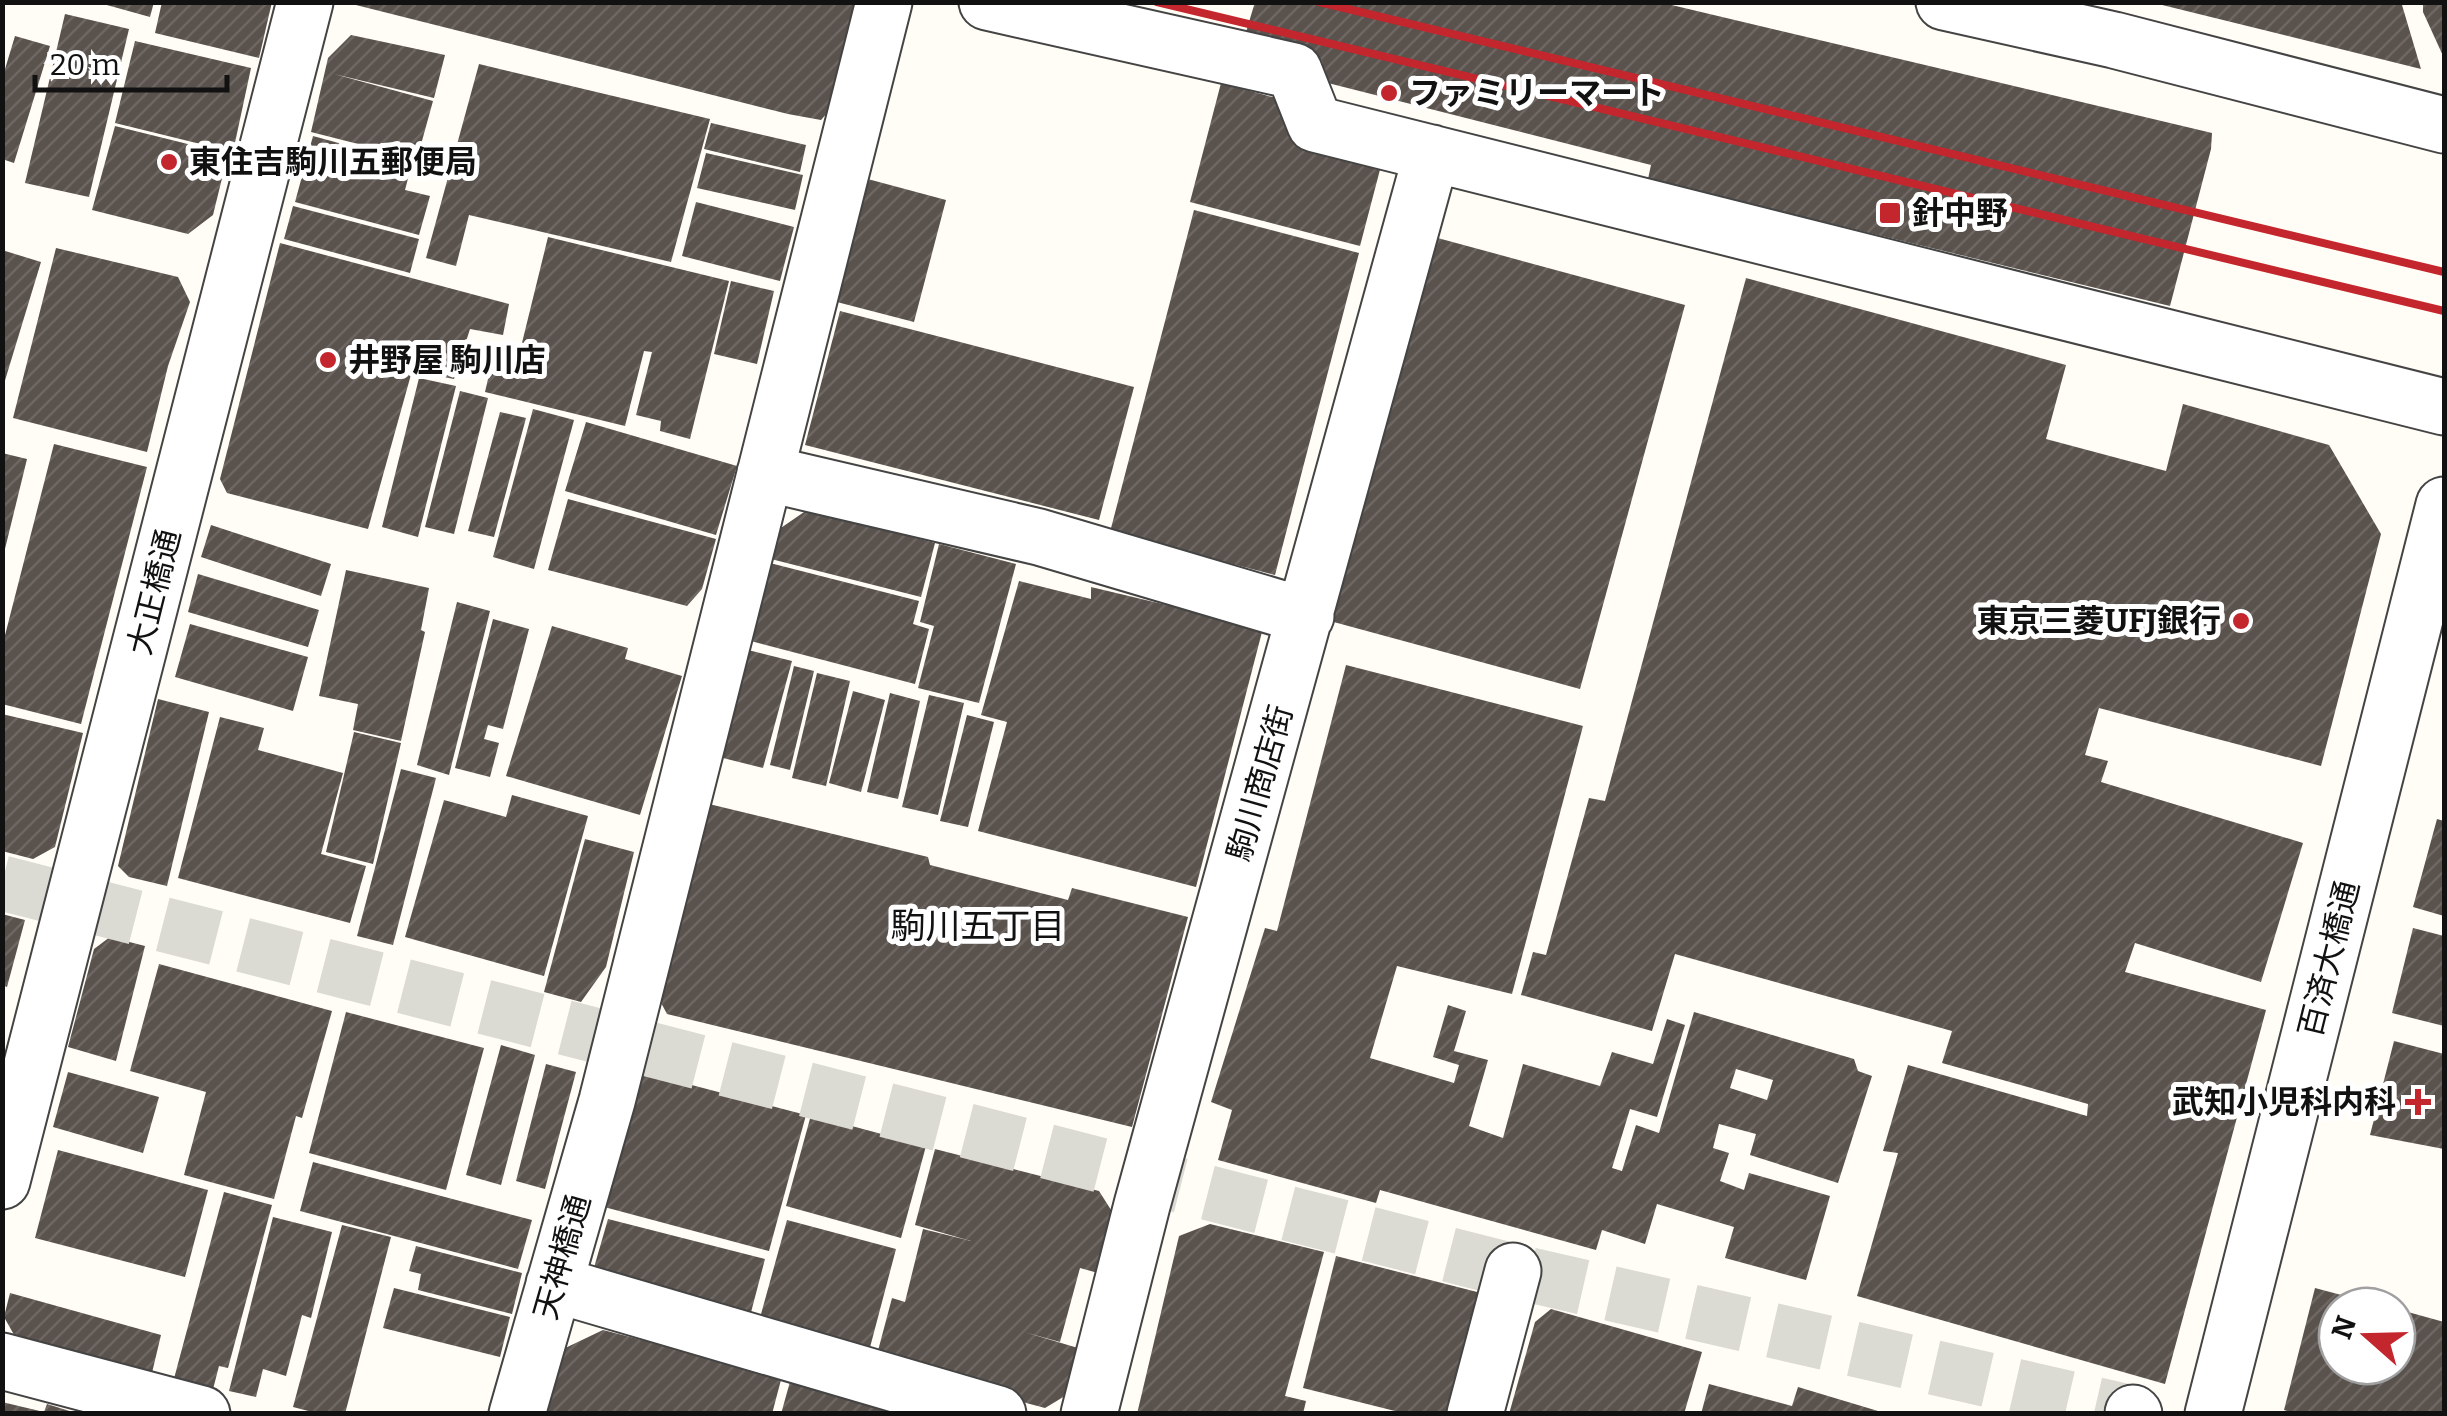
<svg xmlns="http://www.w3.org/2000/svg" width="2447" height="1416" font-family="Bitter,'Noto Sans JP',serif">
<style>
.building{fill:url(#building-hatch);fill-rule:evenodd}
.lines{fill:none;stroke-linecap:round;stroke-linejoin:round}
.minor-tunnel{stroke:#dbdad3;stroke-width:55;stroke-dasharray:55 28;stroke-linecap:butt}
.minor-casing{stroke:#444;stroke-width:59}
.minor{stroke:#fff;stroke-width:55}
.rail{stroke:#c4262e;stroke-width:8}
.poi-dot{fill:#c4262e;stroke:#fff;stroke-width:4}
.labels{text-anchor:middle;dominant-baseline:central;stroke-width:10;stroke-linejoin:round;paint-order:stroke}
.poi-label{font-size:32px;font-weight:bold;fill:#111;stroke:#fff;text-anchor:start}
.street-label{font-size:32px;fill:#111;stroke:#fff}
.neighbourhood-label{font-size:35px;fill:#111;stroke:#fff}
</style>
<defs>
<pattern id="building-hatch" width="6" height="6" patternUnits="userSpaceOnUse" patternTransform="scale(2.5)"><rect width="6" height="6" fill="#5a524d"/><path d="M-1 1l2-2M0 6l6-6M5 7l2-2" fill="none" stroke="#6d6662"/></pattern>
</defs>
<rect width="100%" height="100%" fill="#fffdf5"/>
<path class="building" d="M96,2H154L150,17Z
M162,2H272L259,58L155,33Z
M344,2H852L856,10L828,112L821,120L788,114Z
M1255,2H1659L2212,133L2211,149L2170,306L1648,179L1651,165L1324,82L1322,61L1243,42Z
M2150,2H2396L2402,5L2421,69Z
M2423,2H2444V58L2423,12Z
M65,14L129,29L89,197L25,183Z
M351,35L445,55L434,98L334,74L433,101L417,159L311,132L328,58Z
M15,36L50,46L14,163L2,159V79Z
M135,41L251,68L233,152L115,123Z
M479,64L710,119L671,262L469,215L456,266L426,258Z
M1221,83L1298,104L1382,162L1360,246L1190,202Z
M711,123L806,145L800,172L704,149Z
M115,126L228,154L213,215L188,234L92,210Z
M313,136L412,163L405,190L430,196L419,235L295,202Z
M706,153L803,175L795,210L697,188Z
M864,178L946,200L914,322L833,301Z
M696,202L794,227L780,281L682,256Z
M293,206L419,239L410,273L284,239Z
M1194,210L1359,253L1275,575L1110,532Z
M548,237L729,281L690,439L660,431L661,421L636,415L652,352L644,351L625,426L485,392L496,344L520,351Z
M1434,237L1685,305L1580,689L1330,621Z
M280,243L509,304L503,335L470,329L454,379L412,371L368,529L227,493L220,479Z
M56,248L178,277L190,302L168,366L147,452L13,418Z
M2,250L41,262L3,387L2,386Z
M1746,278L2066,365L2046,439L2166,471L2183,404L2329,445L2381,534L2321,766L2099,708L2085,755L2108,761L2101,782L2303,843L2261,982L2135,943L2125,972L2266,1010L2165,1384L1857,1296L1898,1153L1883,1151L1908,1065L2087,1116L2088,1104L1942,1063L1952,1031L1675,954L1652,1031L1521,995L1533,952L1546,955L1589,798L1605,801Z
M731,281L774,291L757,364L714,354Z
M840,311L1134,387L1099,520L805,445Z
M419,378L456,386L418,537L382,527Z
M460,391L488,398L454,534L425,527Z
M533,409L574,420L534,569L493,557Z
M500,412L526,418L494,537L468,531Z
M586,422L737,466L716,535L565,491Z
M54,444L147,467L81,724L2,704V647Z
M2,453L27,459L4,553H2Z
M568,499L716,539L702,589L687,606L548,570Z
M807,510L935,543L921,597L767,558L775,532Z
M211,525L331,564L321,596L201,557Z
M939,544L1016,564L979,703L918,688L934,626L920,622Z
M766,562L919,601L913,624L929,629L915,684L747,640Z
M346,570L429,588L421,630L425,632L401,741L353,730L358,704L319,696Z
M198,574L319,610L308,647L188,612Z
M1019,581L1091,599V587L1263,628L1196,887L978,831L1007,722L981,715Z
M457,602L490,611L449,775L417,765Z
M493,619L529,629L503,729L488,725L484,739L499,743L490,777L455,768Z
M190,624L308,657L293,711L175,677Z
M552,626L628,648L625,659L682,676L640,815L506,776Z
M740,648L792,661L763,768L711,755Z
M1346,665L1583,726L1512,994L1397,966L1370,1058L1454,1083L1459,1065L1433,1057L1448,1005L1466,1011L1454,1051L1488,1060L1469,1126L1503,1138L1523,1064L1600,1086L1612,1052L1653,1064L1667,1019L1685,1025L1657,1117L1630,1109L1612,1168L1622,1171L1636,1125L1659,1133L1694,1012L1854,1059L1858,1071L1872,1076L1838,1183L1750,1155L1756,1134L1719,1124L1713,1148L1729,1153L1720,1181L1744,1190L1749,1173L1830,1196L1806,1280L1725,1258L1734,1227L1657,1204L1645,1244L1602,1230L1596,1250L1380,1190L1376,1203L1218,1160L1232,1110L1211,1102L1265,928L1277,931ZM1736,1069L1773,1080L1767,1100L1730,1088Z
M794,666L814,671L790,770L770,765Z
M817,673L850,681L826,786L792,778Z
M853,691L885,700L861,792L829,783Z
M890,693L920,701L898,799L867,792Z
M929,695L964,703L938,815L902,807Z
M158,699L209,712L167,886L129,877L118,866Z
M2,714L83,733L55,847L33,859L2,851Z
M967,715L994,722L968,827L940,821Z
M220,717L264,728L258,750L343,773L321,854L366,866L350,923L178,878Z
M354,732L401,743L373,864L326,852Z
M401,769L436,778L393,945L357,936Z
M512,795L588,816L544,976L405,937L444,800L506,817Z
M709,804L928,857L930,865L1068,900L1072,888L1188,917L1132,1127L667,1014L658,997Z
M2437,819L2444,821V916L2413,907Z
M585,839L634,852L606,967L581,1002L544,992Z
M2,914L25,920L7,987L2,985Z
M2413,928L2444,936V1026L2392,1013Z
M110,937L145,946L116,1061L68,1047L94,949Z
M159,964L332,1011L302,1118L296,1116L274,1199L184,1175L206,1092L130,1071Z
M346,1012L484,1048L446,1190L309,1153Z
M2394,1041L2444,1054V1149L2370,1135Z
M501,1045L535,1055L501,1185L466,1175Z
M546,1064L576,1072L545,1189L516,1181Z
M68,1072L159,1097L143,1153L53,1127Z
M646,1073L806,1115L769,1251L593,1204L625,1083Z
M811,1115L926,1146L901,1238L786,1206Z
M935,1149L1099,1191L1113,1213L1098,1273L1080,1268L1060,1342L1024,1332L1078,1348L1065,1396L1045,1408L875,1362L892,1298L905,1302L923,1229L971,1241L915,1225Z
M58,1150L208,1190L185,1277L35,1238Z
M313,1162L532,1220L518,1269L300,1211Z
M224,1192L272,1205L228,1368L219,1366L211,1397L172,1386Z
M273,1217L332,1232L311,1318L302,1315L286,1376L263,1369L256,1397L229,1391Z
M608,1219L765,1259L749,1320L593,1271Z
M787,1220L896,1249L868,1355L758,1325Z
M1210,1224L1324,1252L1285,1396L1306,1401L1303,1414H1137L1179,1236Z
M342,1225L391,1237L345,1414H320L293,1407Z
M416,1246L522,1273L512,1314L418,1290L421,1274L409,1271Z
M1336,1256L1485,1294L1455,1414H1407L1303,1388Z
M394,1288L510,1317L500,1357L383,1328Z
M2315,1288L2379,1305L2337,1306V1366H2397V1309L2444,1322V1414H2298L2284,1410Z
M10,1293L161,1335L151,1377L22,1349L4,1317Z
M1551,1309L1702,1352L1684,1414H1509L1535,1322Z
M603,1330L782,1376L772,1414H546L561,1350Z
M791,1378L918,1414H781Z
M1709,1384L1792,1406L1798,1387L1888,1414H1701Z
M2,1402L44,1412L47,1404L79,1414H2Z"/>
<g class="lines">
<path class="minor-tunnel" d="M2,883L1513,1271L2133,1413"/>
<g class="minor-casing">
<path id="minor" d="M987,2L1294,71L1315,124L2444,407
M1944,2L2114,40L2444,125
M765,473L1039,537L1306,616
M2,1181L305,2
M554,1284L998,1414
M2,1361L202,1414
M2133,1413L2134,1414
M517,1414L607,1101L884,2
M1089,1414L1142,1205L1432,153
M1475,1414L1513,1271
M2213,1414L2444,505"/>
</g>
<use href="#minor" class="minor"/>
<path class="rail" d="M1157,2L2444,311
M1319,2L2444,272"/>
</g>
<g class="poi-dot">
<circle cx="1389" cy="93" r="10"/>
<circle cx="169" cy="162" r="10"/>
<rect x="1878" y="201" width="24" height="24" rx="5"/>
<circle cx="328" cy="360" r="10"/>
<circle cx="2241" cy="621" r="10"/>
<path d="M2413 1087h10v10h10v10h-10v10h-10v-10h-10v-10h10z"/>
</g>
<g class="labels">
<g class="poi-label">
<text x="1409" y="93">ファミリーマート</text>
<text x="189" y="162">東住吉駒川五郵便局</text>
<text x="1912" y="213">針中野</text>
<text x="348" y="360">井野屋 駒川店</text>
<text x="2221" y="621" text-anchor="end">東京三菱UFJ銀行</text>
<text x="2396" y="1102" text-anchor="end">武知小児科内科</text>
</g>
<g class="street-label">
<text transform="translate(154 592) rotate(-76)">大正橋通</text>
<text transform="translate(1260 783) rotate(-74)">駒川商店街</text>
<text transform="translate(2329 959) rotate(-76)">百済大橋通</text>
<text transform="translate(562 1257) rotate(-74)">天神橋通</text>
</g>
<g class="neighbourhood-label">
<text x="978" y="926">駒川五丁目</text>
</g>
</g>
<rect width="2447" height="1416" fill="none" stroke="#111111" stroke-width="10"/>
<g transform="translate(2367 1336) rotate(290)"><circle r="48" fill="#ffffff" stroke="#a0a0a0" stroke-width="2.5"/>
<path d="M0-8L18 38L0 25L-18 38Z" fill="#c4262e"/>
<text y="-15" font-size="28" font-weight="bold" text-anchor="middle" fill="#111111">N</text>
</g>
<path d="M35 75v15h192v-15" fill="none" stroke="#111111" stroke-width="5"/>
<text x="50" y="75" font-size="30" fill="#111111" stroke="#ffffff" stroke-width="8" paint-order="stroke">20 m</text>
</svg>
